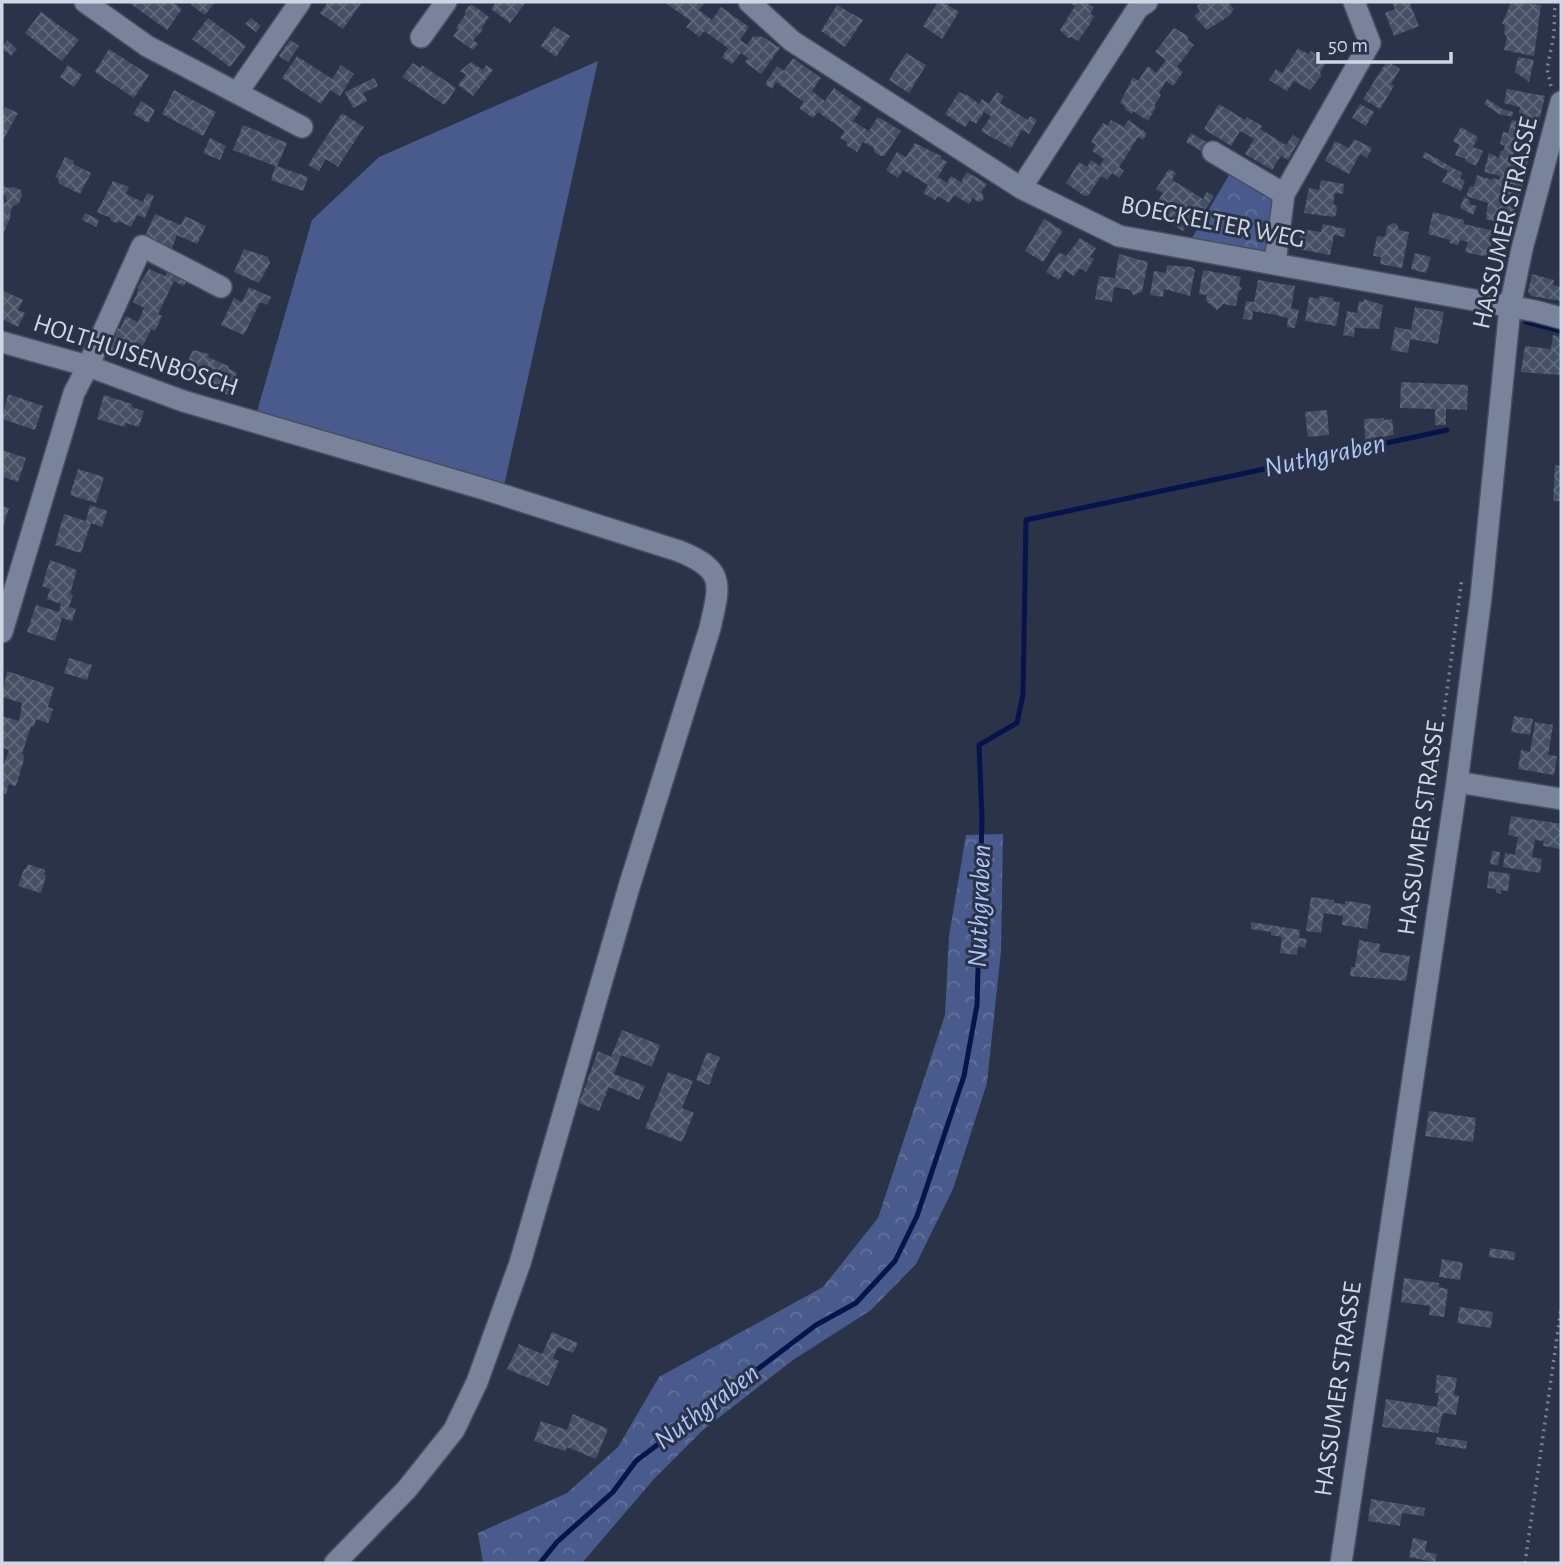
<svg xmlns="http://www.w3.org/2000/svg" width="1563" height="1565" font-family="'Alegreya Sans',sans-serif">
<style>
.grass{fill:#485b8c}
.forest{fill:url(#forest-crowns)}
.lines{fill:none;stroke-linecap:round;stroke-linejoin:round}
.stream{stroke:#07134b;stroke-width:5}
.building{fill:url(#building-cross-hatch)}
.minor-casing{stroke:#484f60;stroke-width:24}
.path{stroke:#7c8494;stroke-width:3.5;stroke-dasharray:2 5;stroke-linecap:butt}
.minor{stroke:#79839b;stroke-width:21}
.labels{text-anchor:middle;dominant-baseline:central;stroke-width:6;stroke-linejoin:round;paint-order:stroke}
.street-label{font-size:26px;fill:#d0d6e3;stroke:#2a3347}
.water-label{font-size:28px;font-style:italic;fill:#afc6fd;stroke:#2a3347}
</style>
<defs>
<pattern id="forest-crowns" width="20" height="18" patternUnits="userSpaceOnUse" patternTransform="scale(1.75)"><rect width="20" height="18" fill="#485b8c"/><path d="M2 6a3 3 0 1 1 6 0M12 15a3 3 0 1 1 6 0" fill="none" stroke="#61729c"/></pattern>
<pattern id="building-cross-hatch" width="8" height="8" patternUnits="userSpaceOnUse" patternTransform="scale(1.75)"><rect width="8" height="8" fill="#465065"/><path d="M0 0l8 8M0 8l8-8" fill="none" stroke="#60687b"/></pattern>
</defs>
<rect width="100%" height="100%" fill="#2a3347"/>
<path class="grass" d="M598,61L502,495L254,422L312,220L379,157Z"/>
<path class="forest" d="M1235,165L1284,194L1275,263L1186,248Z
M1003,834L1001,951L987,1083L953,1189L916,1264L871,1310L793,1360L703,1430L654,1479L582,1563H483L478,1533L567,1493L618,1447L659,1377L823,1287L878,1218L945,1015L949,936L966,835Z"/>
<g class="lines">
<path class="stream" d="M1526,322L1561,331
M540,1563L557,1542L613,1492L636,1461L816,1325L856,1303L895,1261L917,1216L964,1076L977,1005L982,818L979,745L1017,723L1023,695L1026,520L1447,430"/>
</g>
<path class="building" d="M128,2H173L182,9L167,30Z
M193,2H215L205,15L191,5Z
M328,2H362L343,29L320,13Z
M496,2H526L510,23L491,9Z
M664,2H705L699,10L712,20L721,7L749,27L740,40L747,45L753,36L763,37L780,48L761,74L745,62L748,58L741,53L732,64L722,57L728,48L704,31L700,37L686,27L691,21Z
M938,2H943L959,12L942,39L923,26Z
M1069,2H1085L1094,7L1090,14L1094,16L1090,24L1078,41L1072,37L1068,38L1060,30L1075,6Z
M1202,2H1228L1234,9L1229,16L1207,30L1194,16L1200,11L1197,6Z
M1392,2H1415L1410,4L1419,26L1394,36L1385,13L1395,9Z
M1511,2L1541,5L1534,56L1504,50L1507,37L1504,33L1505,25L1502,24Z
M473,5L489,17L482,27L483,30L473,40L478,44L473,50L453,36L458,30L456,28L465,15V11L469,6Z
M837,5L863,20L845,47L821,31Z
M41,12L79,40L62,61L25,33Z
M208,18L246,46L230,67L192,39Z
M251,18L261,26L256,32L245,24Z
M554,26L570,36L556,57L541,46Z
M1174,28L1188,36V40L1194,45L1177,67L1183,72L1173,86L1166,81L1159,93L1161,95L1154,106L1156,107L1148,121L1133,111L1132,114L1125,109L1126,107L1120,103L1133,77L1138,81L1148,66L1156,73L1166,60L1155,52Z
M7,40L17,49L11,56L2,48Z
M290,40L299,46L288,62L279,56Z
M1298,48L1308,54L1311,51L1316,54L1315,58L1325,64L1320,73L1321,76L1310,90L1294,81L1287,91L1269,80L1276,69L1282,73Z
M109,49L149,75L134,98L95,72Z
M906,53L926,65L909,93L889,80Z
M297,56L332,79L341,65L354,74L340,96L330,90L321,104L282,78Z
M1518,57L1534,60L1529,82L1515,72Z
M793,58L821,78L812,91L825,101L834,88L862,108L853,121L859,125L869,131L877,118H880L901,131L885,155L881,156L874,152V148L863,142L857,152L846,145L847,142L840,138L845,131L818,112L813,118L799,108L804,102L776,82L772,89L765,84L777,66L784,71Z
M1387,61L1400,69L1391,84L1394,86L1380,109L1363,99Z
M471,62L483,70L486,65L493,70L473,96L458,85L466,75L460,71Z
M413,63L420,68L422,65L456,88L445,105L402,77Z
M68,65L82,75L74,87L60,77Z
M374,78L378,86L363,93L367,101L353,108L345,92Z
M1507,89L1545,96L1539,121L1518,116L1520,107L1504,103Z
M174,90L216,112L203,136L162,114Z
M959,92L965,95L966,94L979,104L982,99L989,104L997,92L1004,96L1000,103L1028,120L1030,116L1037,120L1029,134L1022,130L1011,148L981,131L991,116L984,112L976,124L970,120L965,127L945,114Z
M1487,99L1502,109L1513,112L1512,117L1499,114L1484,104Z
M141,101L155,110L148,123L133,114Z
M1219,104L1245,120L1247,117L1262,126L1260,129L1286,145L1293,135L1300,139L1288,160L1281,156L1272,170L1245,154L1254,139L1240,131L1231,146L1204,129Z
M1360,104L1374,112L1366,126L1352,118Z
M5,107L18,113L2,142V114Z
M342,113L364,127L338,167L326,159L319,171L308,165Z
M1111,120L1124,127L1128,120L1147,133L1143,140L1138,137L1129,152L1119,167L1124,171L1119,178L1112,173L1107,180L1101,176L1088,196H1084L1066,183L1079,162L1087,167L1091,160L1100,166L1104,159L1092,151L1096,145L1091,142L1103,123L1108,126Z
M1512,120L1537,126L1512,227L1486,219L1488,203L1466,196L1470,186L1474,187L1477,175L1492,180L1493,178L1499,180L1500,176L1484,172L1489,153L1499,158L1501,151H1503L1505,146L1500,144L1503,132L1508,133Z
M243,125L287,143L277,166L308,177L303,191L271,180L275,166L233,150Z
M1461,127L1478,137L1473,147L1483,151L1476,166L1465,161L1466,159L1455,155L1459,145L1453,141Z
M1191,133L1208,143L1203,152L1186,142Z
M210,138L226,146L220,160L203,153Z
M1354,139L1372,148L1367,158L1360,154L1349,174L1325,161L1335,141L1349,148Z
M915,143L941,156L940,158L947,162L938,177L947,183L951,176L961,182L967,172L987,184L981,192L984,197L982,201L978,202L973,198L969,204L954,195L949,203L938,196L935,200L923,193L928,185L903,170L898,178L886,170L897,152L906,157Z
M1425,152L1462,173L1460,178L1465,181L1461,191L1442,182L1448,171L1422,157Z
M65,157L74,161L73,164L91,173L80,194L58,183L59,179L55,177Z
M1169,169L1176,173L1172,180L1187,189L1203,199L1207,192L1214,196L1201,216L1195,212L1183,231L1152,211L1163,193L1156,189Z
M1321,180L1344,184L1343,194L1335,193L1333,203L1337,207L1336,215L1333,217L1304,213L1309,188L1319,190Z
M113,181L129,187L126,194L143,202L147,193L154,196L145,218L137,215L131,227L119,221L118,223L114,222L110,220L111,218L97,212Z
M3,186L8,188L13,187L21,190L22,195L19,203L12,207L10,215L11,216L4,232L2,231V201L5,203L7,201L5,195L2,193Z
M1464,197L1470,200L1469,204L1477,206L1473,215L1460,208Z
M1433,212L1464,220V224L1494,231L1488,257L1465,252L1468,242L1460,240L1458,245L1449,243L1450,240L1428,234Z
M85,213L99,220L96,227L82,220Z
M155,214L181,225L185,216L206,226L197,244L177,235L172,248L145,236Z
M1044,219L1063,231L1043,262L1025,251Z
M1392,223L1397,224L1399,230L1409,232L1402,268L1380,264L1381,257L1373,256L1377,236L1385,237L1387,227Z
M1323,224L1346,229L1344,237L1334,235L1330,255L1298,249L1301,229L1321,232Z
M1080,238L1096,248L1090,257L1094,259L1086,272L1080,268L1074,276L1065,270L1059,280L1046,272L1059,252L1066,256Z
M244,249L268,257L270,263L259,283L234,272Z
M1415,253L1431,257L1426,273L1411,269Z
M1119,254L1148,262L1142,292L1133,295L1131,290L1114,287L1112,302L1095,299L1099,276L1115,278Z
M1167,265L1191,267L1195,270L1190,296L1164,289L1163,297L1150,295L1154,271L1166,273Z
M149,269L165,276L169,269L188,278L184,286L174,281L158,314L162,316L155,331L151,329L135,362L110,350L118,328L120,329L126,316L138,322L144,308L133,302L139,289L137,288Z
M1203,270L1241,277L1239,286L1242,288L1238,293L1236,306L1223,304L1217,310L1206,301L1207,295L1199,294Z
M1532,274L1554,280L1553,285L1561,287V301L1531,296L1528,291Z
M1258,280L1295,286L1291,308L1299,310L1295,328L1287,327L1288,318L1271,314L1253,311L1252,320L1243,319L1246,301L1254,302Z
M249,287L271,297L267,305L260,302L244,335L221,325L234,298L242,302Z
M2,290L23,300L18,310L25,313L18,327L2,319Z
M1320,296L1333,298V301L1340,303L1336,326L1305,321L1309,297L1319,299Z
M1364,299L1383,305L1379,329L1355,328L1354,337L1343,335L1347,311L1357,313L1359,301L1364,302Z
M1415,307L1444,312L1438,344L1410,339L1408,353L1391,350L1395,327L1411,330Z
M1553,335L1561,337V375L1521,372L1525,346L1551,349Z
M193,350L209,354L208,357L228,366L229,369L237,373L228,395L217,390L215,386L196,381L198,376L184,369Z
M1401,382L1468,385L1467,410L1446,409V425H1435V409L1400,408Z
M8,394L43,406L35,430L2,419Z
M104,395L132,404V407L144,411L139,427L126,423L125,427L97,419Z
M1327,410L1329,435L1308,437L1305,412Z
M1384,418V420L1392,419L1394,435L1385,436V439L1365,440L1364,419Z
M2,450L26,458L18,482L4,477L2,482Z
M1555,465L1561,466V501H1553Z
M78,469L104,477L96,503L70,495Z
M90,505L107,511L102,527L91,523L81,553L55,545L64,514L86,521Z
M2,506L9,508L2,530Z
M50,560L77,570L70,594L73,595L69,607L76,609L72,621L62,618L55,641L27,632L36,605L59,612L61,604L47,599L50,589L42,586Z
M69,658L92,665L87,680L64,673Z
M7,671L54,687L48,707L53,709L49,721L48,723L36,719L34,727L31,726L22,754L24,755L23,763L16,786L9,784L6,794L2,793V769L9,750L2,748V716L19,721L22,703L2,697Z
M1514,716L1533,719L1530,735L1511,732Z
M1535,722L1553,725L1548,755L1557,756L1554,775L1518,769L1521,750L1530,752Z
M1511,816L1561,824V849L1543,846L1544,841L1535,840L1532,857L1542,859L1540,873L1503,867L1505,853L1515,855L1518,837L1508,835Z
M1492,851L1500,852L1498,865L1490,864Z
M28,864L45,870L44,875H46L41,893L18,886L24,869H26Z
M1489,871L1510,874L1508,891L1501,890V894L1496,893V889L1487,888Z
M1311,897L1334,900V903L1345,904V901L1355,902L1371,905L1367,929L1342,925L1343,916L1324,913L1321,933L1306,931Z
M1251,922L1300,930L1299,938L1307,939L1305,948L1298,946L1297,955L1280,953L1282,937L1271,935V932L1251,929Z
M1359,940L1380,944L1379,952L1410,956L1406,981L1350,976L1351,967H1355Z
M622,1030L660,1045L652,1067L621,1055L614,1074L645,1086L639,1100L609,1087L599,1111L579,1103L598,1051L611,1057Z
M707,1052L720,1057L709,1085L696,1080Z
M668,1072L693,1081L682,1108L694,1113L682,1142L645,1128Z
M1429,1111L1476,1118L1473,1142L1425,1136Z
M1490,1248L1515,1252L1514,1260L1489,1257Z
M1442,1259L1463,1263L1460,1280L1439,1277Z
M1404,1278L1439,1283L1438,1287L1448,1289L1444,1317L1429,1315L1430,1306L1401,1302Z
M1460,1307L1493,1312L1491,1328L1457,1323Z
M552,1332L578,1343L573,1353L558,1347L553,1358L559,1361L548,1386L507,1369L519,1344L542,1354Z
M1437,1375L1457,1378L1454,1395L1459,1396L1456,1415L1443,1413L1438,1433L1382,1427L1386,1399L1437,1407L1439,1393H1435Z
M573,1414L608,1429L596,1459L567,1447L565,1451L534,1441L541,1421L567,1430Z
M1437,1437L1467,1441L1466,1449L1435,1444Z
M1371,1499L1425,1508L1424,1516L1402,1513L1400,1526L1368,1521Z
M1413,1538L1427,1541L1425,1552L1437,1554L1435,1562L1409,1557Z"/>
<g class="lines">
<g class="minor-casing">
<path id="minor" d="M85,2L147,46L237,93L300,2
M749,2L792,41L1021,188L1119,236L1535,311L1561,318
M421,37L446,2
M237,93L302,127
M1213,152L1284,194
M1021,188L1138,8L1147,2
M1275,263L1284,194L1370,43L1354,2
M2,342L88,366L183,401L484,489L679,551C726,570 720,584 710,628L629,887L520,1263L477,1382L454,1430L407,1489L335,1563
M2,632L74,393L88,366L142,246L221,287
M1457,782L1561,799
M1341,1563L1457,782L1481,597L1510,307L1522,249L1561,102"/>
</g>
<path class="path" d="M1551,86L1547,69L1554,34L1555,2
M1426,848L1462,578
M1525,1563L1561,1309"/>
<use href="#minor" class="minor"/>
</g>
<g class="labels">
<g class="street-label">
<text transform="translate(1213 222) rotate(11)">BOECKELTER WEG</text>
<text transform="translate(1505 223) rotate(-77)">HASSUMER STRASSE</text>
<text transform="translate(136 355) rotate(18)">HOLTHUISENBOSCH</text>
<text transform="translate(1421 828) rotate(-82)">HASSUMER STRASSE</text>
<text transform="translate(1338 1389) rotate(-82)">HASSUMER STRASSE</text>
</g>
<g class="water-label">
<text transform="translate(1325 456) rotate(-12)">Nuthgraben</text>
<text transform="translate(980 906) rotate(-88)">Nuthgraben</text>
<text transform="translate(707 1407) rotate(-37)">Nuthgraben</text>
</g>
</g>
<rect width="1563" height="1565" fill="none" stroke="#d0d6e3" stroke-width="7"/>
<path d="M1318 52v10h133v-10" fill="none" stroke="#d0d6e3" stroke-width="3.5"/>
<text x="1328" y="52" font-size="21" fill="#d0d6e3" stroke="#2a3347" stroke-width="5" paint-order="stroke">50 m</text>
</svg>
